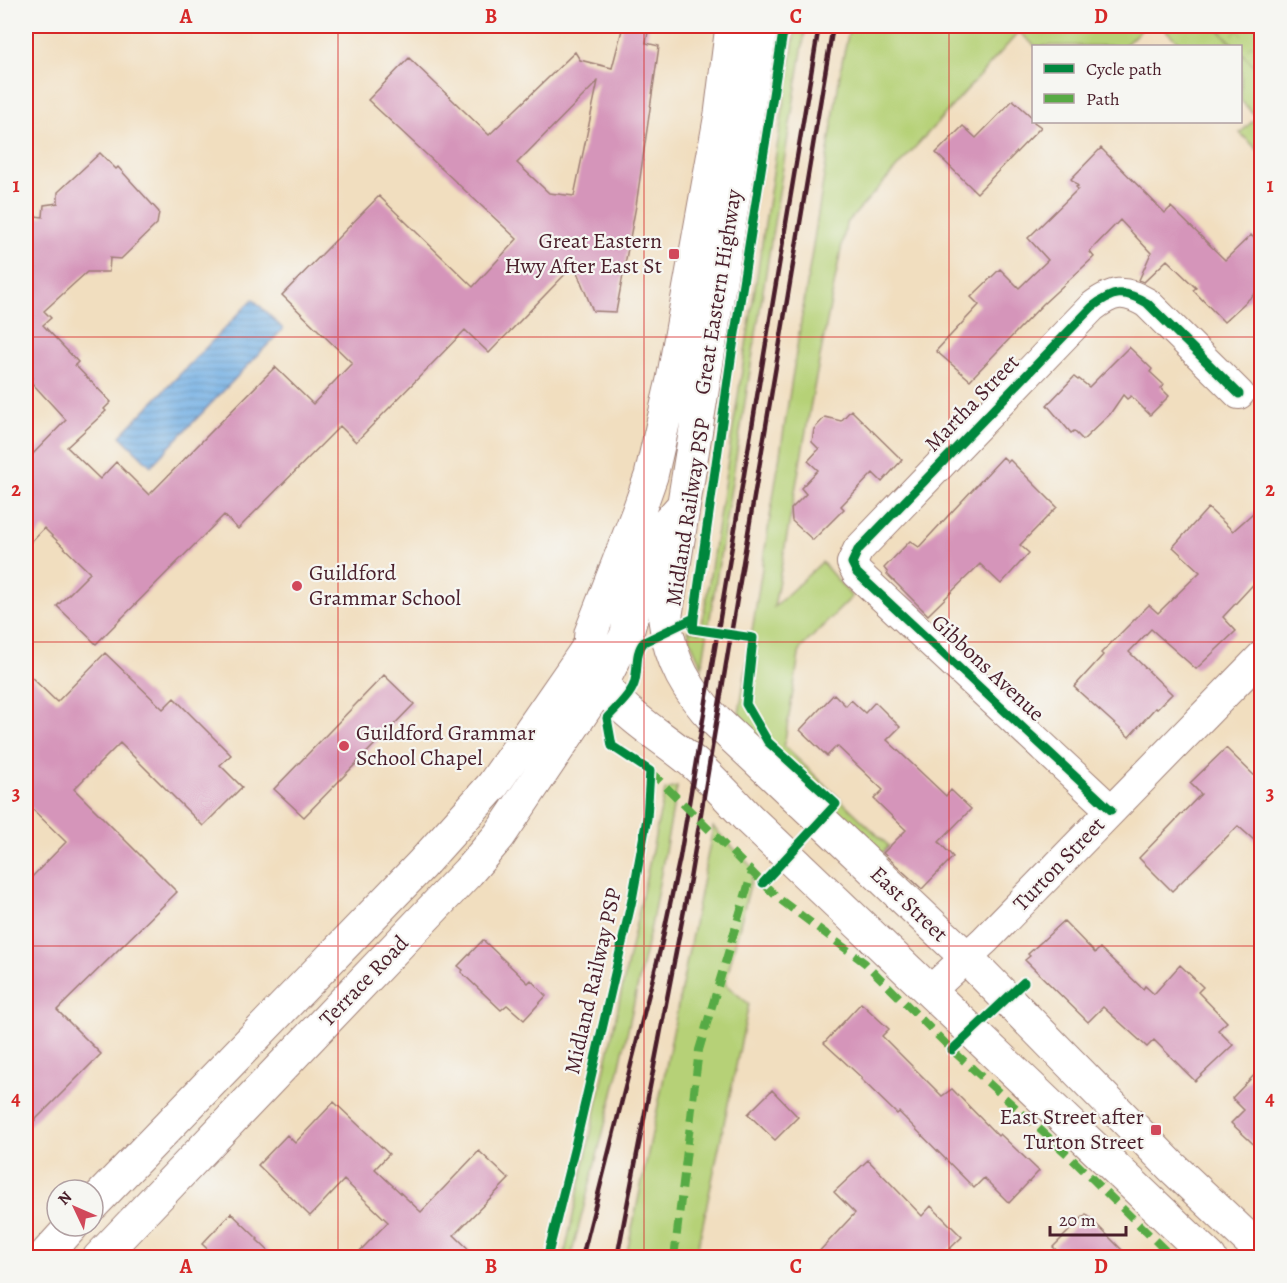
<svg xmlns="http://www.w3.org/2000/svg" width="1287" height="1283" font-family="Alegreya,serif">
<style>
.grass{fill:#b6d177;stroke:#807851;stroke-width:1.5}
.park{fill:url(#park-crowns);stroke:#807851;stroke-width:1.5}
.water{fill:url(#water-rules);stroke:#5e6788;stroke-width:1.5}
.building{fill:#d595ba;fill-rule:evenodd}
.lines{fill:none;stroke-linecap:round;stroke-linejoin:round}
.minor-casing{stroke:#9e7e75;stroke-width:32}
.tertiary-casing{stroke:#9e7e75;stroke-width:35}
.trunk-casing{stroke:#9e7e75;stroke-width:35}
.minor{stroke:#fff;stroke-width:30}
.tertiary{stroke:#fff;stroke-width:33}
.trunk{stroke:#fff;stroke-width:33}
.rail{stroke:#4a1f2b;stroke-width:4.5}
.quiet{stroke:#57aa44;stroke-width:8;stroke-dasharray:15 8;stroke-linecap:butt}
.cycleway-casing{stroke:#f6f6f2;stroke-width:13}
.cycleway{stroke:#00873e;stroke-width:9}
.grid{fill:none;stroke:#d62828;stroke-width:1.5;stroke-opacity:0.55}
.poi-dot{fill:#d1495b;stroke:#f6f6f2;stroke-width:2}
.labels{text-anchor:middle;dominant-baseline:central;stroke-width:4.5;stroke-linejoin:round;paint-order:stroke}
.poi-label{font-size:22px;fill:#4a1f2b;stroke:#f6f6f2;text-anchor:end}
.street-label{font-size:22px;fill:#4a1f2b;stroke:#f6f6f2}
.neatline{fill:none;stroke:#d62828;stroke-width:2}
.grid-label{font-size:20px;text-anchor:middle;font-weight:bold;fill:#d62828}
</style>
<defs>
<pattern id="park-crowns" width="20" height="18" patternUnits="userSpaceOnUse" patternTransform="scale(1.5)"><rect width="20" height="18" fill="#b6d177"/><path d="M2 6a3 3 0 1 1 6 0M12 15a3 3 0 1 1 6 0" fill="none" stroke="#9eb367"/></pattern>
<pattern id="water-rules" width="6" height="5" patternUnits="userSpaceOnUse" patternTransform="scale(1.5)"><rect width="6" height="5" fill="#72afe4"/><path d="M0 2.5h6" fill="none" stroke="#608eb9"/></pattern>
</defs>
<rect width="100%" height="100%" fill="#f6f6f2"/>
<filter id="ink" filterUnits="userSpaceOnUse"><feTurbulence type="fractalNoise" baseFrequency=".0167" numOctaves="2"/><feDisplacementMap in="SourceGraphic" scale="12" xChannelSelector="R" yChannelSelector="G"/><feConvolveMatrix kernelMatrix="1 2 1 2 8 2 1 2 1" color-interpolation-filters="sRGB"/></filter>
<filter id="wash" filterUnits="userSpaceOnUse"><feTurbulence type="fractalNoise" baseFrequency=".008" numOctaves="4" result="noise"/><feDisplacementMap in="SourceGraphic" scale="24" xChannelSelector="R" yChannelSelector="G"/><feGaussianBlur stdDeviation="1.35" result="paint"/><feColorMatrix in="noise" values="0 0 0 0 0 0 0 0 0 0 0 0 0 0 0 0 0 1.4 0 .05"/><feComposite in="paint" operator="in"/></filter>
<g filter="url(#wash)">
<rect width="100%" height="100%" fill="#f1debf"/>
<path class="grass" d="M796,26H806L702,667L691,642L688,630L701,632Z
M850,26H1145L1124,46H1035L1019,32L846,224L811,403L774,607L822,562L852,597L800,649L784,746L889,846L882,854L738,720L842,62Z
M1161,26H1215L1235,46H1183Z
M1241,52L1261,73V153L1240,133L1257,117L1241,101Z
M677,787L651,926L618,1074L571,1257H564L665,790Z
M713,827L754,869L725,984L749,1004L696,1257H626L664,1077Z"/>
<path class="park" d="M1215,26H1261V73L1241,52L1240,46H1235Z"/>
<path class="water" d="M253,299L283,329L151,466L120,436Z"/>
<g id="blocks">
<path class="building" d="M623,26H649L646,43L659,46L636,206L616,312L593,311L574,265L489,353L465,330L356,442L340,426L238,529L224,515L96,644L57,606L90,573L44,528L26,547V461L66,420L30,381L32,378L26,370V215L43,217L44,205L58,203V192L100,153L116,169L118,167L159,212L157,224L121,259L110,258L109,272H87L44,311L51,318L43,325L78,362L75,365L111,402L104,409L106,411L67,447L100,479L116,462L149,495L275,367L313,404L352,363L282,295L379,196L473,287L517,239L368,100L409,58L489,135L575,52L580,60L612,68ZM598,81L574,196L549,193L517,163Z
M1013,100L1034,119V122L1041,127L977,193L936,153L963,126L976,138Z
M1101,148L1165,213L1171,207L1225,260L1251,235L1262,246V287L1224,322L1193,290L1196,288L1167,260L1144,282L1139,280L1151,253L1120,220L1092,249L1090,252L1094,257L1043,304L970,380L936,351L979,305L971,297L1000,269L1019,288L1048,260L1028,238L1078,189L1076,187L1078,186L1071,179Z
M1129,347L1152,369L1150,372L1164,385L1161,388L1169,396L1150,415L1131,396L1127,399L1123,395L1110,414L1083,440L1074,431L1071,433L1047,405L1074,377L1078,380L1079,379L1089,387Z
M851,410L902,460L882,482L873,473L841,506L844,509L813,540L792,521L791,509L806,494L801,488L818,470L808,461L819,449L812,442L814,429L825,417L841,421Z
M1003,457L1008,462L1010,460L1057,507L1020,545L1029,553L1001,584L980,564L928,615L887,574L888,573L884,568L910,541L919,547Z
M1262,505V575L1223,617L1236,631L1196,669L1151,629L1129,652L1172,694L1157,709L1155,708L1129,737L1074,687L1103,655L1101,653L1149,605L1158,613L1200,572L1173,547L1208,508L1233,531Z
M105,653L163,709L174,698L231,755L220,765L242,787L203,826L120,743L74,789L177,892L57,1010L101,1054L26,1129V883L66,842L26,803V672L57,702Z
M384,675L414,704L304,817L274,789Z
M834,694L846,706L851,700L865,713L875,702L900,727L887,740L946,796L951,790L971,809L939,842L953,857L922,889L883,853L906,830L874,799L883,790L837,746L827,756L800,730Z
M1226,748L1262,783V847L1238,826L1172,891L1139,858L1201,794L1190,783Z
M1064,921L1095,953L1100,948L1143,989L1145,986L1154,994L1180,965L1203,987L1198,992L1227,1022L1218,1030L1233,1045L1195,1081L1154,1040L1147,1047L1103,1007L1088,1022L1025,960L1030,956L1028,954Z
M483,940L528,983L531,980L546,996L524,1020L507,1005L501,1010L461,972L463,970L458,966Z
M861,1003L889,1029L882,1036L942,1096L952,1089L998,1136L1000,1134L1039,1171L1009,1203L984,1178L974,1188L899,1112L897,1114L861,1079L862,1078L824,1043Z
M1262,1067V1152L1231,1123L1244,1110L1232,1098Z
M772,1090L798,1117L775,1140L748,1114Z
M334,1102L389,1154L375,1169L421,1212L479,1151L509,1179L454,1235L477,1257H354L388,1222L344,1180L310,1216L258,1165L287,1135L295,1143Z
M868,1160L922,1216L931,1206L962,1237L941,1257H814L855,1213L834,1192Z
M231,1213L258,1239L257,1240L275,1257H216L202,1244Z
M1086,1214L1129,1257H1064L1053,1247Z"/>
</g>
</g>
<g filter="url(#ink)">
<use href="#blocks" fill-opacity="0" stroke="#9e7e75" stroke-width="1.5"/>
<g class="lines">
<g class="minor-casing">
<path id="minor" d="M1111,810L857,573L852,563L858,550L1092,307C1113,291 1124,289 1147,303L1239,394
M930,991L985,940L1262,656"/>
</g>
<g class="tertiary-casing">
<path id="tertiary" d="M93,1204L421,865L493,785L590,645
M43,1258L72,1226
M99,1258L468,872L499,836L602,683"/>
</g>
<g class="trunk-casing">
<path id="trunk" d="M732,26L721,114L673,380L651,476L639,510L591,633C583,697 656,729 696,765C714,781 731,800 748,818L1210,1258
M761,26L665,620C670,661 688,692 716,721L966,957L1171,1166L1262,1252
M602,683L626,636L653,540L681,508"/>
</g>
<use href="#minor" class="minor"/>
<use href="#tertiary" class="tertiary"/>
<use href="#trunk" class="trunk"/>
<path class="rail" d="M582,1258L661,946L680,857L819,26
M617,1258L690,879L833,26"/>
<path class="quiet" d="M650,771L778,898L865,963L952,1050L1067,1154L1173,1258
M674,1258L699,1050L752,872"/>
<g class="cycleway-casing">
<path id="cycleway" d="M694,618L693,629L753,638L746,704L768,742L836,804L763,883
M1111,810L857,573L852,563L858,550L1092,307C1113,291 1124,289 1147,303L1239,394
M952,1050L1024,982
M547,1258L575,1146L632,900L647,818L650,771L612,746L607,718C616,708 630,696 634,684C639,670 634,653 644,642L694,618L732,352L784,26"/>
</g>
<use href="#cycleway" class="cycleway"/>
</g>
</g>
<path class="grid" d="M338,26V1258M644,26V1258M949,26V1258M26,337H1262M26,642H1262M26,946H1262"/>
<g class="poi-dot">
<rect x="668" y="248" width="12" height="12" rx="3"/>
<circle cx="297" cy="586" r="6"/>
<circle cx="344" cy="746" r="6"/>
<rect x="1150" y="1124" width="12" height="12" rx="3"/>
</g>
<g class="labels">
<g class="poi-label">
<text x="662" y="241">Great Eastern<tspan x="662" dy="25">Hwy After East St</tspan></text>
<text x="309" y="573" text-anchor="start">Guildford<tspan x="309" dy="25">Grammar School</tspan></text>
<text x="356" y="733" text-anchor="start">Guildford Grammar<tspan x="356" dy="25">School Chapel</tspan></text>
<text x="1144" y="1117">East Street after<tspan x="1144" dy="25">Turton Street</tspan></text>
</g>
<g class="street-label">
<text transform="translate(718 292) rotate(-81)">Great Eastern Highway</text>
<text transform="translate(972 403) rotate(-46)">Martha Street</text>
<text transform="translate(688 512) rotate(-81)">Midland Railway PSP</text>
<text transform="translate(988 668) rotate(43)">Gibbons Avenue</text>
<text transform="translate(1059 864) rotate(-46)">Turton Street</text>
<text transform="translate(909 904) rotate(44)">East Street</text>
<text transform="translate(364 981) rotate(-46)">Terrace Road</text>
<text transform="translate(593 981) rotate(-77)">Midland Railway PSP</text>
</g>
</g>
<rect width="1287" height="1283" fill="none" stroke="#f6f6f2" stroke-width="66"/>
<rect x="1032" y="45" width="210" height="78" fill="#f6f6f2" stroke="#b1a0a2" stroke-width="1.5"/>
<rect x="1044" y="64" width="30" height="9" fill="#00873e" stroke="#b1a0a2" stroke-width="1.5"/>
<text x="1086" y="75" font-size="18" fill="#4a1f2b">Cycle path</text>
<rect x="1044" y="94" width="30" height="9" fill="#57aa44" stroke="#b1a0a2" stroke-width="1.5"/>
<text x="1086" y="105" font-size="18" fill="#4a1f2b">Path</text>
<g transform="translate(75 1208) rotate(314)"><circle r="28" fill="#f6f6f2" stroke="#b1a0a2" stroke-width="1.5"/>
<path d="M0-4.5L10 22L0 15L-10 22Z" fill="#d1495b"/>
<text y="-9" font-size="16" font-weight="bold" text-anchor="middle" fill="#4a1f2b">N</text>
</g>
<path d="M1050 1226v9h76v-9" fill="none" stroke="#4a1f2b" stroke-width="3"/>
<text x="1059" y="1226" font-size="18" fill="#4a1f2b" stroke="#f6f6f2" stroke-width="4.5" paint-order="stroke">20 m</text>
<rect x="33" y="33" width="1221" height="1217" class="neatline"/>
<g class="grid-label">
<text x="186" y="23">A</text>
<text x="491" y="23">B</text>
<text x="796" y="23">C</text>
<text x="1101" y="23">D</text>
<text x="16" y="192">1</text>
<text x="1270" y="192">1</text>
<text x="16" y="496">2</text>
<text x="1270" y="496">2</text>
<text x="16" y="800">3</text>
<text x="1270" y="800">3</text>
<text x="16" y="1105">4</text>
<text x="1270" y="1105">4</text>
<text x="186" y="1273">A</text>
<text x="491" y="1273">B</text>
<text x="796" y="1273">C</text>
<text x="1101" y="1273">D</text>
</g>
</svg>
